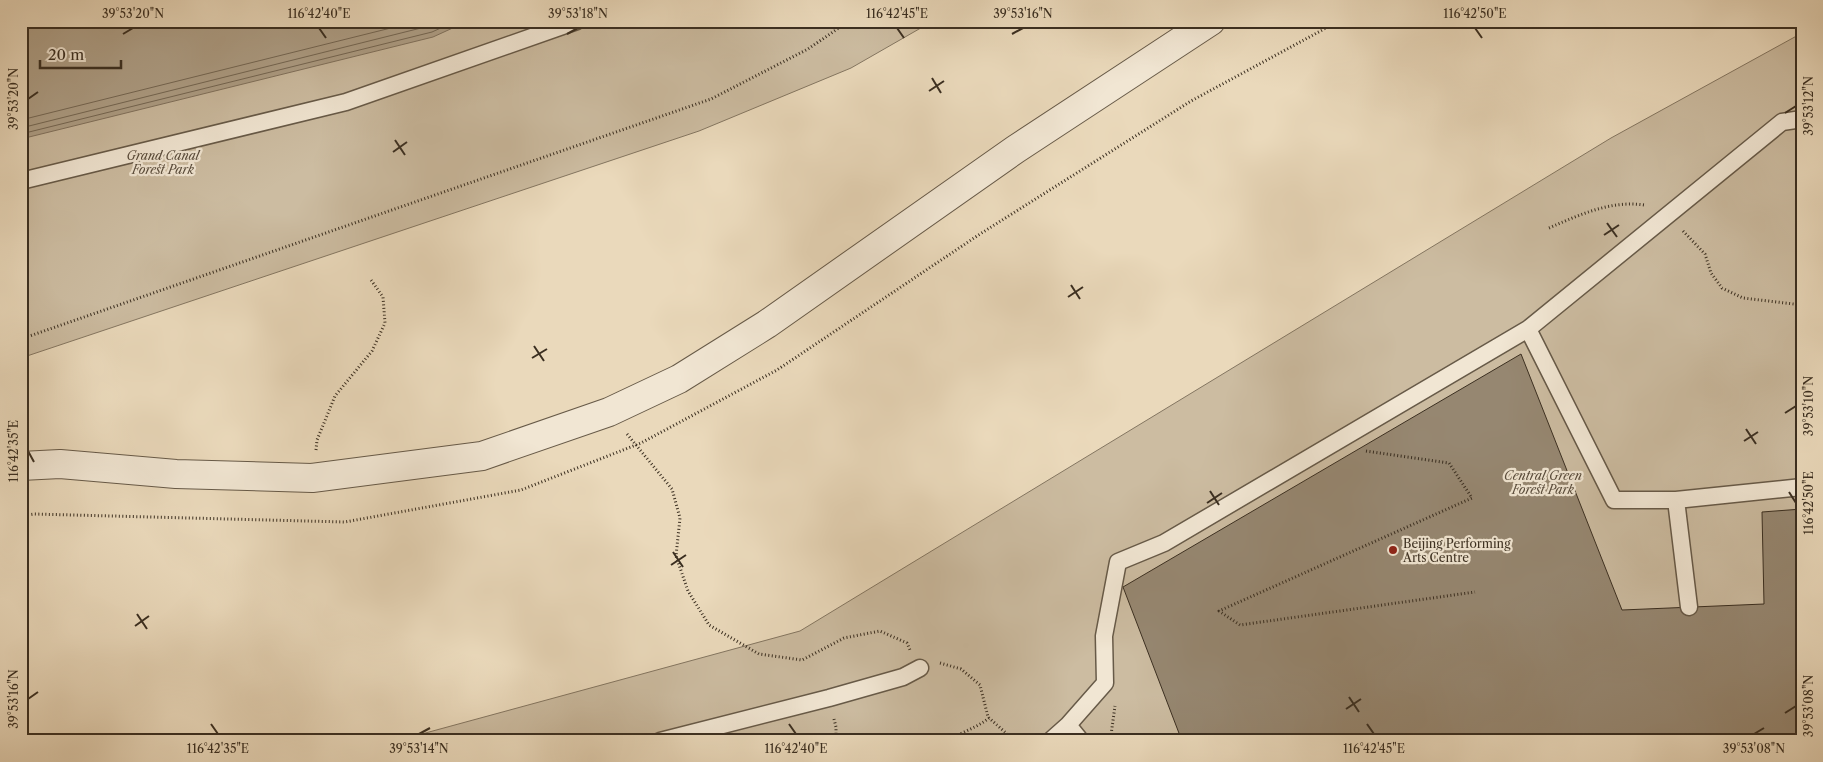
<svg xmlns="http://www.w3.org/2000/svg" width="1823" height="762" font-family="'Libre Caslon Text',serif">
<style>
.green{fill:#ccbca1;stroke:#847661}
.water{fill:#ae9f87;stroke:#80725e}
.lines{fill:none;stroke-linecap:round;stroke-linejoin:round}
.shore{stroke:#746754;stroke-width:1}
.building{fill:#968771;stroke:#3b2f21}
.service-casing{stroke:#675a48;stroke-width:19}
.minor-casing{stroke:#675a48;stroke-width:30}
.path{stroke:#3b2f21;stroke-width:3;stroke-dasharray:1 2.5;stroke-linecap:butt}
.service{stroke:#f1e6d3;stroke-width:16}
.minor{stroke:#f1e6d3;stroke-width:28}
.ticks{fill:none;stroke:#3b2f21;stroke-width:2}
.poi-dot{fill:#8f2418;stroke:#f1e6d3;stroke-width:2}
.labels{text-anchor:middle;dominant-baseline:central;stroke-width:4.5;stroke-linejoin:round;paint-order:stroke}
.park-label{font-size:12px;font-style:italic;fill:#584b3b;stroke:#f1e6d3}
.poi-label{font-size:12px;fill:#3b2f21;stroke:#f1e6d3;text-anchor:start}
.neatline{fill:none;stroke:#3b2f21;stroke-width:2}
.ticks-label{font-size:12px;text-anchor:middle;fill:#3b2f21}
</style>
<rect width="100%" height="100%" fill="#ead9bb"/>
<filter id="stains"><feTurbulence type="fractalNoise" baseFrequency=".004" numOctaves="4"/><feColorMatrix values="0 0 0 0 .2 0 0 0 0 .09 0 0 0 0 .02 0 0 0 .5 -.17"/></filter>
<radialGradient id="worn" r=".72"><stop offset=".6" stop-color="#630" stop-opacity="0"/><stop offset="1" stop-color="#630" stop-opacity=".3"/></radialGradient>
<path class="green" d="M21,21H933L851,68L699,131L21,358Z
M1802,33V741H396L800,631L1611,138Z"/>
<path class="water" d="M21,21H468L433,37L21,139Z"/>
<g class="lines">
<path class="shore" d="M21,120L419,21
M21,128L429,26L441,21
M21,134L432,32L456,21"/>
</g>
<path class="building" d="M1521,354L1622,610L1764,604L1762,512L1802,509V741H1182L1123,587Z"/>
<g class="lines">
<g class="service-casing">
<path id="service" d="M21,181L346,102L577,21
M1528,329L1782,122L1802,119
M1676,500L1689,607
M1068,725L1081,741
M660,741L829,698L903,677L920,668
M1050,741L1068,725L1105,683L1104,636L1118,562L1164,543L1528,329L1614,500H1676L1802,487"/>
</g>
<g class="minor-casing">
<path id="minor" d="M21,466L60,464L176,474L312,478L482,456L609,412L679,379L767,324L1016,149L1211,21"/>
</g>
<path class="path" d="M1549,228C1579,215 1611,200 1644,205
M1683,231L1705,254L1711,273L1722,288L1743,298L1802,305
M21,339L711,99L808,49L849,21
M627,434L672,489L680,518L676,556L688,591L709,625L759,654L802,660L844,638L880,631L907,643L910,650
M316,450L317,440L335,396L372,351L385,323L383,297L371,280
M1366,451L1449,463L1472,498L1219,611L1240,625L1475,592
M21,516L34,514L345,522L521,490L641,443L777,370L980,234L1191,101L1339,21
M940,663L961,669L980,685L988,717L1015,741
M834,719L836,727V741
M949,741C962,731 977,728 989,718
M1113,741L1111,735L1115,706"/>
<use href="#service" class="service"/>
<use href="#minor" class="minor"/>
</g>
<path class="ticks" d="M319,28L326,38M897,28L904,38M1475,28L1482,38M123,34L133,28M567,34L578,28M1012,34L1023,28M932,78L941,93M929,91L944,81M28,99L38,92M1785,113L1796,106M395,140L405,155M393,152L407,142M1607,223L1617,237M1604,235L1619,225M1071,285L1080,299M1068,297L1083,287M534,346L544,361M532,358L547,349M1785,413L1796,406M1746,429L1756,444M1744,441L1758,432M28,451L34,462M1210,491L1219,505M1789,492L1796,503M1207,503L1222,493M673,552L683,567M671,565L686,555M137,614L147,629M135,626L149,616M1349,697L1359,712M28,699L38,692M1346,709L1361,699M1785,713L1796,706M211,724L218,734M789,724L796,734M1367,724L1374,734M419,734L430,728M1754,734L1764,728"/>
<circle class="poi-dot" cx="1393" cy="550" r="5"/>
<g class="labels">
<g class="park-label">
<text x="163" y="155">Grand Canal<tspan x="163" dy="14">Forest Park</tspan></text>
<text x="1543" y="475">Central Green<tspan x="1543" dy="14">Forest Park</tspan></text>
</g>
<g class="poi-label">
<text x="1403" y="543">Beijing Performing<tspan x="1403" dy="14">Arts Centre</tspan></text>
</g>
</g>
<rect width="1823" height="762" fill="none" stroke="#ead9bb" stroke-width="55"/>
<path d="M40 60v8h81v-8" fill="none" stroke="#3b2f21" stroke-width="2.5"/>
<text x="48" y="60" font-size="15" fill="#3b2f21" stroke="#f1e6d3" stroke-width="4" paint-order="stroke">20 m</text>
<rect x="28" y="28" width="1768" height="706" class="neatline"/>
<g class="ticks-label">
<text x="133" y="18">39°53'20"N</text>
<text x="319" y="18">116°42'40"E</text>
<text x="578" y="18">39°53'18"N</text>
<text x="897" y="18">116°42'45"E</text>
<text x="1023" y="18">39°53'16"N</text>
<text x="1475" y="18">116°42'50"E</text>
<text transform="translate(14 99) rotate(-90)" y="4">39°53'20"N</text>
<text transform="translate(1809 106) rotate(-90)" y="4">39°53'12"N</text>
<text transform="translate(1809 406) rotate(-90)" y="4">39°53'10"N</text>
<text transform="translate(14 451) rotate(-90)" y="4">116°42'35"E</text>
<text transform="translate(1809 503) rotate(-90)" y="4">116°42'50"E</text>
<text transform="translate(14 699) rotate(-90)" y="4">39°53'16"N</text>
<text transform="translate(1809 706) rotate(-90)" y="4">39°53'08"N</text>
<text x="218" y="753">116°42'35"E</text>
<text x="419" y="753">39°53'14"N</text>
<text x="796" y="753">116°42'40"E</text>
<text x="1374" y="753">116°42'45"E</text>
<text x="1754" y="753">39°53'08"N</text>
</g>
<rect width="100%" height="100%" filter="url(#stains)"/>
<rect width="100%" height="100%" fill="url(#worn)"/>
</svg>
